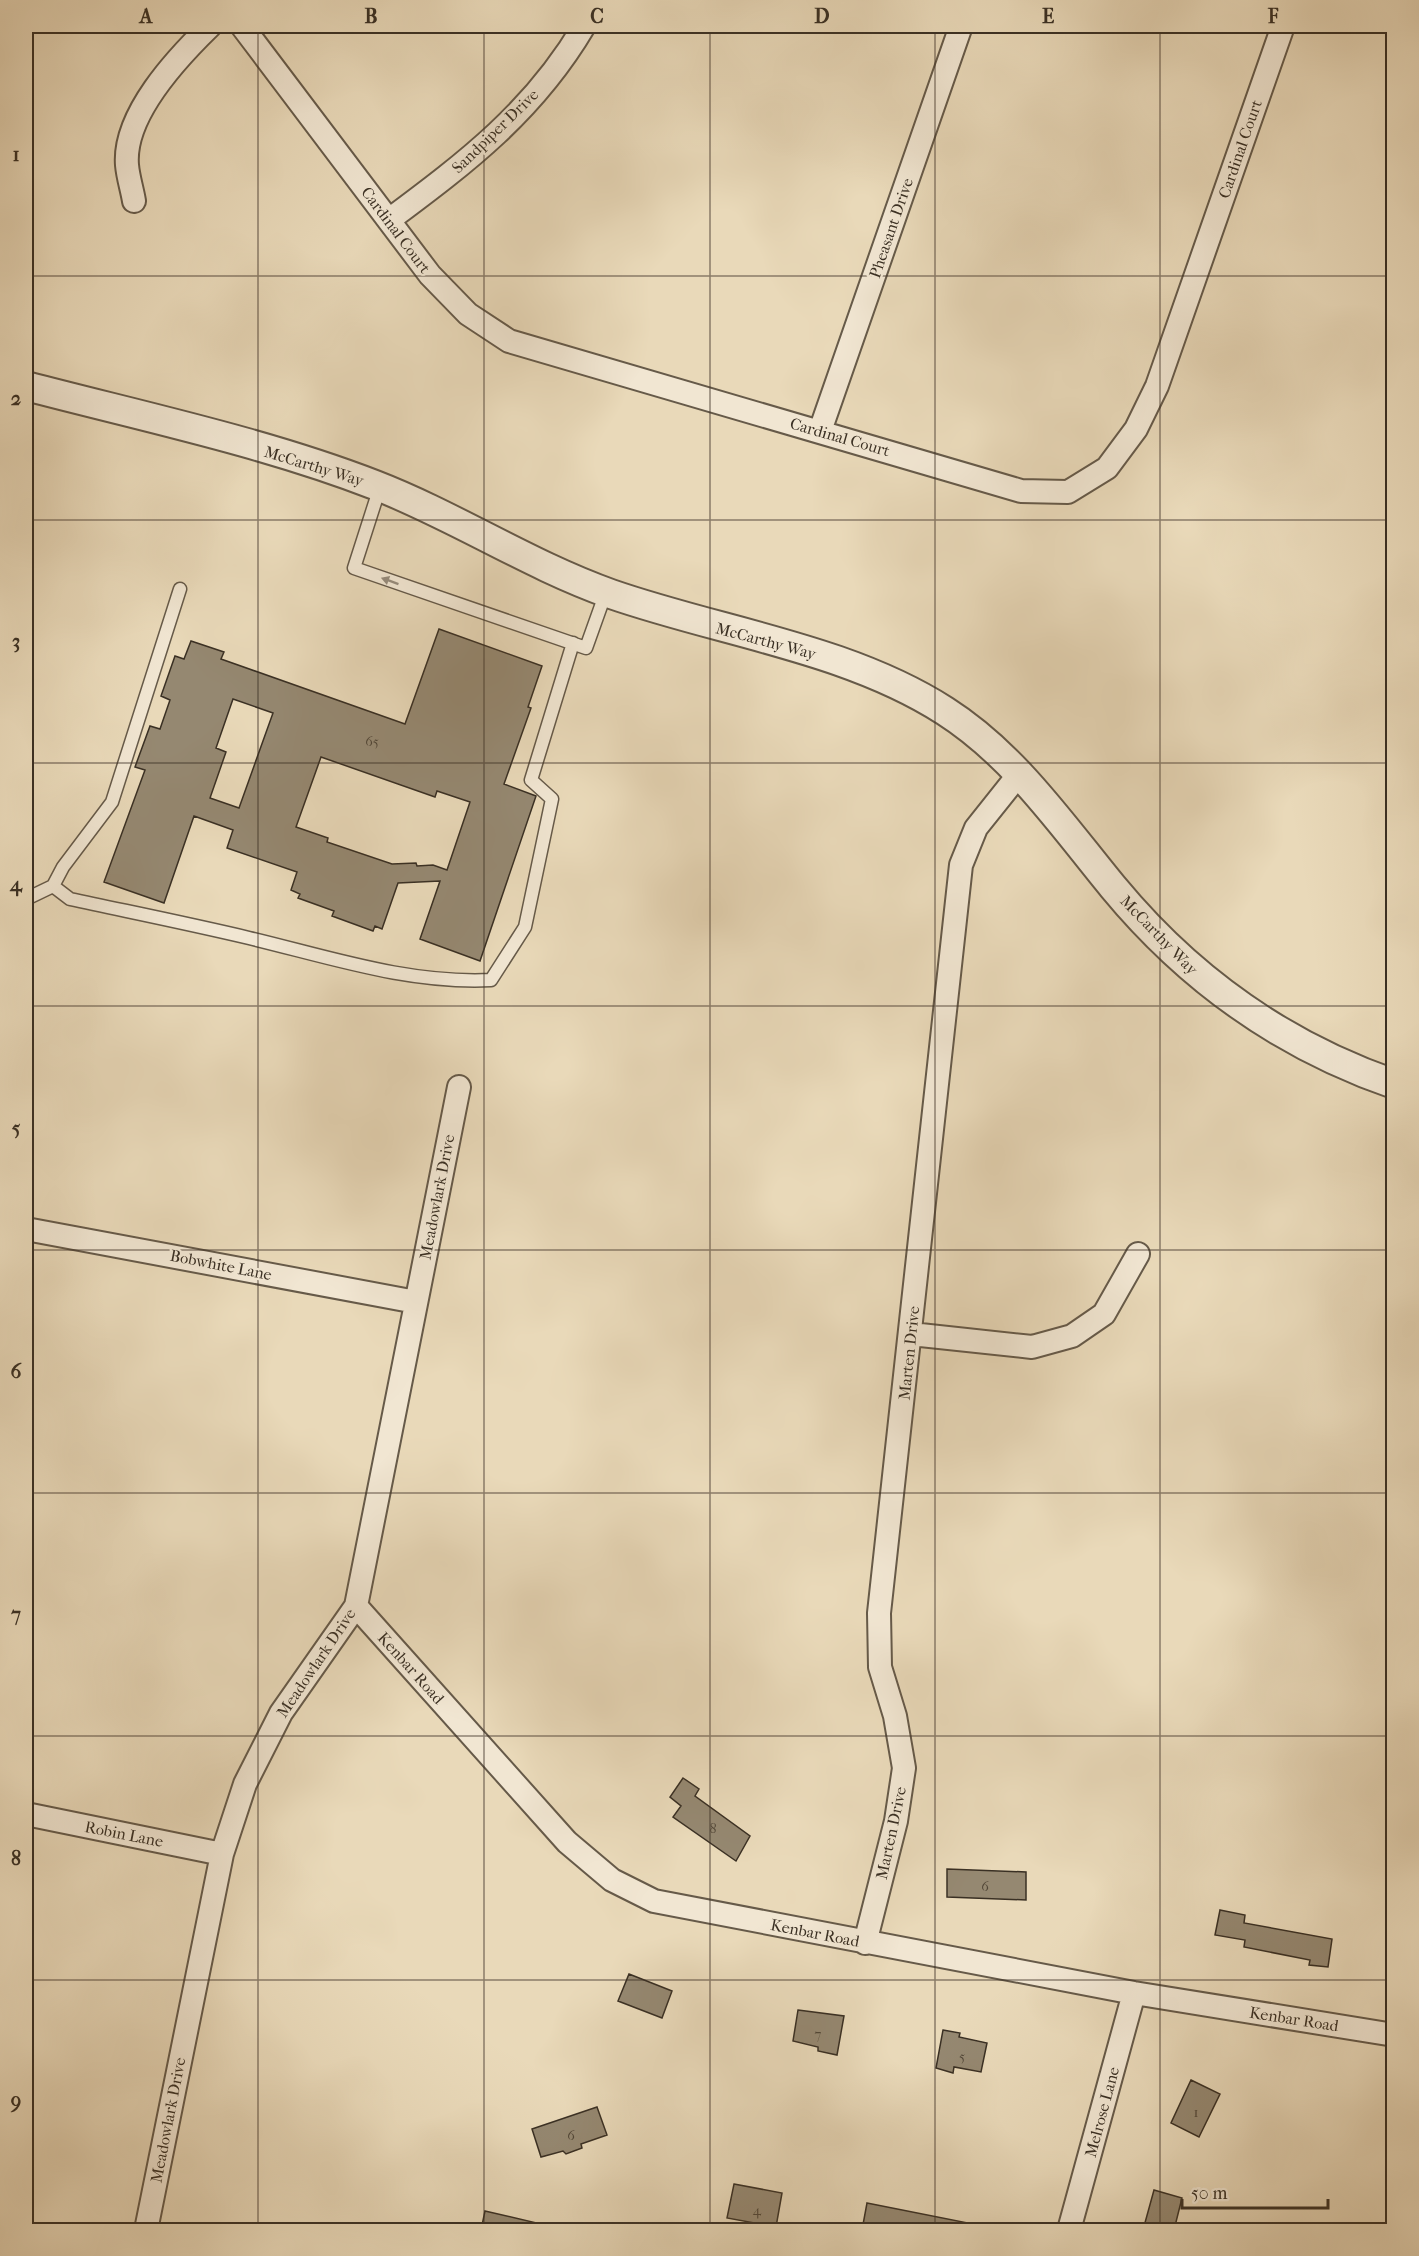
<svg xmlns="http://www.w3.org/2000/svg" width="1419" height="2256" font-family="'IM FELL French Canon',serif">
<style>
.building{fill:#958871;stroke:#3a3024;stroke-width:1.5;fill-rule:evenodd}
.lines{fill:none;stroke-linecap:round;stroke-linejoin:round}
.service-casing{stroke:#665a49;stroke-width:15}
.minor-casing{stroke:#665a49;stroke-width:26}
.tertiary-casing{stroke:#665a49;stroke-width:32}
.service{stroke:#f1e6d2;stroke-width:12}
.minor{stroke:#f1e6d2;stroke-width:22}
.tertiary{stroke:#f1e6d2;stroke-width:28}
.oneway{fill:#968b7b}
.grid{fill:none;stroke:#3a3024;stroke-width:1.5;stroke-opacity:0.55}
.labels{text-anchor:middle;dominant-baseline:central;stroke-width:4.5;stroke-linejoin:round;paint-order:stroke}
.number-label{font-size:14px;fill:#514637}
.street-label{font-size:16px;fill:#3a3024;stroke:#f1e6d2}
.neatline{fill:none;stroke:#3a3024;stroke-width:2}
.grid-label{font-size:20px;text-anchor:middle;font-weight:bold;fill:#3a3024}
</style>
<rect width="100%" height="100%" fill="#e9d9b9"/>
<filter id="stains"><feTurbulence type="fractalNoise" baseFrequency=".00333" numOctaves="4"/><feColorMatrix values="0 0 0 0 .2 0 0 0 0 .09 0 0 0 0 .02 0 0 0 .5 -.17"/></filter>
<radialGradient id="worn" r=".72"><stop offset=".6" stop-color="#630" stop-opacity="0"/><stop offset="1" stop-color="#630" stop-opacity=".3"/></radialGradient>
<path class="building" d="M439,629L542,666L528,707L531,708L504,784L536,796L480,961L420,939L440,881L398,883L382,929L375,926L373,931L332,916L334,911L298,898L300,894L291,890L297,872L227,848L233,830L194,816L164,903L104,882L145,770L135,767L150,726L160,729L170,700L161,696L175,656L184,659L191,641L224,652L221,659L405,724ZM233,699L273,713L239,808L210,798L226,752L216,748ZM321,757L435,797L437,791L470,802L447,870L433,865L417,866L416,863L392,864L327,842L328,838L296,827Z
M683,1778L699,1789L695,1796L750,1836L736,1861L673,1817L681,1806L670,1797Z
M947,1869L1026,1872V1900L947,1897Z
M1220,1910L1245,1915L1244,1923L1332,1939L1328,1967L1309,1965L1310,1960L1244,1947L1245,1940L1215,1935Z
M629,1974L672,1991L662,2018L618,2001Z
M798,2010L844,2016L837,2055L818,2051V2047L793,2041Z
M943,2030L960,2033L959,2037L987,2043L981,2072L954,2067L953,2073L936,2068Z
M1191,2080L1220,2094L1199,2137L1171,2123Z
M597,2107L607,2135L581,2144L582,2148L566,2154L563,2151L541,2157L532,2129Z
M734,2184L782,2193L776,2227L727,2218Z
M1154,2190L1182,2198L1174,2230H1143Z
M867,2203L968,2223L967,2230H862Z
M485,2211L541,2224V2230H481Z"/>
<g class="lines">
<g class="service-casing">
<path id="service" d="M380,487L354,568L586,648L606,592
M180,589L112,802L63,867L53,886L70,899C130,912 190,924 249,938C329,957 408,984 491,980L525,927L552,799L531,780L573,643
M26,899L53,886"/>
</g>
<g class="minor-casing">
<path id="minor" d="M242,26L430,275L468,314L509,341L1021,491L1068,492L1107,468L1136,429L1157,386L1283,26
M134,201C132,189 128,177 127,165C123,115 177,58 210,26
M389,220C467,162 534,111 584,26
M820,431L961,26
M26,1229L416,1302
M911,1334L1032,1347L1072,1336L1104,1314L1138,1254
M356,1606L567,1842L612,1880L654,1901L1134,1993L1394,2035
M26,1814L222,1854
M865,1943L896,1821L904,1768L895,1716L880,1667L879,1613L961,865L976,828L1019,774
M146,2230L222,1854L245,1784L281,1713L356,1606L459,1087
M1069,2230L1134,1993"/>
</g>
<g class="tertiary-casing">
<path id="tertiary" d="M26,386C140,416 264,442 375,485C455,516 529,565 611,594C720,632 847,648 945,711C1014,755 1062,825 1113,887C1189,979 1281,1045 1394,1084"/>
</g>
<use href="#service" class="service"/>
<use href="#minor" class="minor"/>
<use href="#tertiary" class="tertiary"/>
</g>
<defs><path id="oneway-solid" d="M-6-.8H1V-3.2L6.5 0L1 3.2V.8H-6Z" transform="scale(1.5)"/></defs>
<use class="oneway" href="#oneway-solid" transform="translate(390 581) rotate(-160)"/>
<path class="grid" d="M258,26V2230M484,26V2230M710,26V2230M935,26V2230M1160,26V2230M26,276H1394M26,520H1394M26,763H1394M26,1006H1394M26,1250H1394M26,1493H1394M26,1736H1394M26,1980H1394"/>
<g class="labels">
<g class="number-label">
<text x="372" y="741">65</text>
<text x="713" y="1828">8</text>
<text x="985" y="1886">6</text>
<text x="818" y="2034">7</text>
<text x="962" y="2056">5</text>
<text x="1196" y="2112">1</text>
<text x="571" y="2135">6</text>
<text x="757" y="2210">4</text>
</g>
<g class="street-label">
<text transform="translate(495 131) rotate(-44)">Sandpiper Drive</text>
<text transform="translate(1240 149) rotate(-71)">Cardinal Court</text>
<text transform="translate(891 228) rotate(-71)">Pheasant Drive</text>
<text transform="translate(396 230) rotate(53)">Cardinal Court</text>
<text transform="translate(840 437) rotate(16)">Cardinal Court</text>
<text transform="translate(314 466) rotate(17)">McCarthy Way</text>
<text transform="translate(766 641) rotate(15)">McCarthy Way</text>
<text transform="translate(1159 935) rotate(46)">McCarthy Way</text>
<text transform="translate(437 1197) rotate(-79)">Meadowlark Drive</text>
<text transform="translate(221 1265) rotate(11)">Bobwhite Lane</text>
<text transform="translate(909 1353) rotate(-84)">Marten Drive</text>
<text transform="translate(316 1663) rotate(-56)">Meadowlark Drive</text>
<text transform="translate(411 1668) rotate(48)">Kenbar Road</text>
<text transform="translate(891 1833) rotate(-78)">Marten Drive</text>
<text transform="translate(124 1834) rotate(11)">Robin Lane</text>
<text transform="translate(815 1933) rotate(11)">Kenbar Road</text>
<text transform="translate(1294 2019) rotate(9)">Kenbar Road</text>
<text transform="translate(1102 2112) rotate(-75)">Melrose Lane</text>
<text transform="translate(168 2120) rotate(-79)">Meadowlark Drive</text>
</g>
</g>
<rect width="1419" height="2256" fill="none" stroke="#e9d9b9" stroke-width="66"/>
<path d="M1182 2199v9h146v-9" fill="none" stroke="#3a3024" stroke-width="3"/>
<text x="1191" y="2199" font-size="18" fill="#3a3024" stroke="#f1e6d2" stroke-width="4.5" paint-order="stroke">50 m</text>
<rect x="33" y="33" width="1353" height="2190" class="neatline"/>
<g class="grid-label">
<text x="146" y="23">A</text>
<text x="371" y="23">B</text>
<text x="597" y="23">C</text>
<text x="822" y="23">D</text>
<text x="1048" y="23">E</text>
<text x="1273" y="23">F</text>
<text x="16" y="161">1</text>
<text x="16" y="405">2</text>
<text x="16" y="648">3</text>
<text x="16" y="891">4</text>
<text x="16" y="1135">5</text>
<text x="16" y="1378">6</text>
<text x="16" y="1621">7</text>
<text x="16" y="1865">8</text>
<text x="16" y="2108">9</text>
</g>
<rect width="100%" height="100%" filter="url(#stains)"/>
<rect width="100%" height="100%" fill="url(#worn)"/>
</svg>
